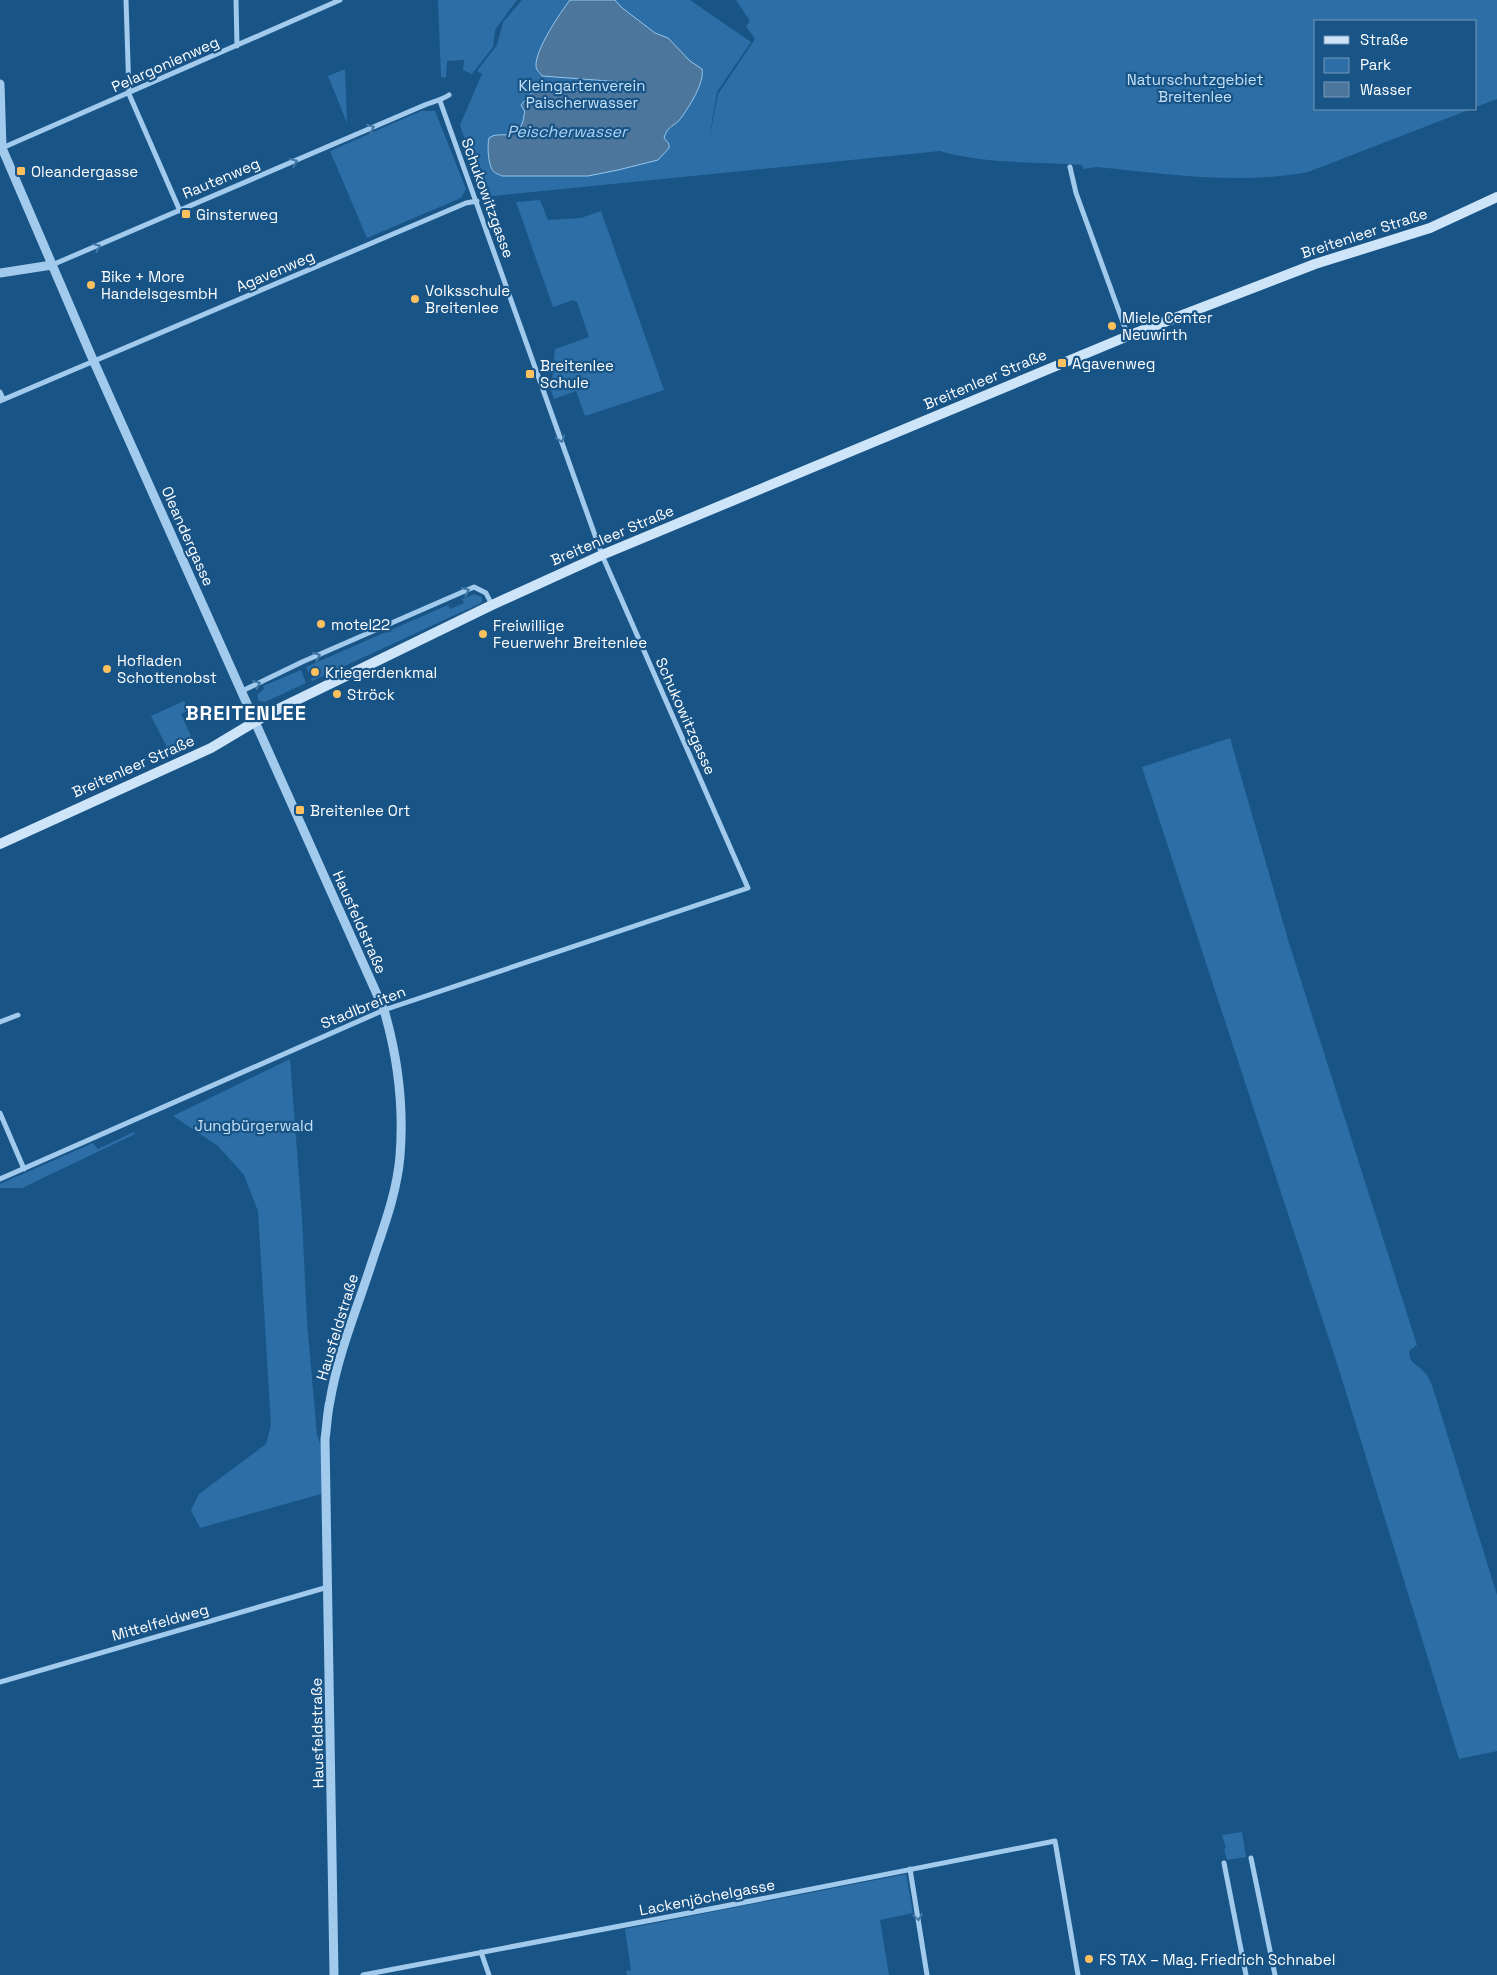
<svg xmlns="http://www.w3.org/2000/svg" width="1497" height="1975" font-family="'Space Grotesk',sans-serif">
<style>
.green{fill:#2c6ea5}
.water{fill:#4c769c;stroke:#94c7ef}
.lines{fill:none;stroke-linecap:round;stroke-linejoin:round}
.minor{stroke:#a1caec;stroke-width:5}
.tertiary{stroke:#a1caec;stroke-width:9}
.secondary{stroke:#cee5f9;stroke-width:10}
.oneway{stroke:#4277a5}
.poi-dot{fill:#ffc05d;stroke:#195487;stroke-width:2}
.labels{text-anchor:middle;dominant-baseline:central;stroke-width:4.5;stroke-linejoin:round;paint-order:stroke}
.street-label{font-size:15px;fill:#fff;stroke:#195487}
.park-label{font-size:15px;fill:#c6e2f9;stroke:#195487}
.poi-label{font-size:15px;fill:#fff;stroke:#195487;text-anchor:start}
.water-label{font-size:16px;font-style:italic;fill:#add4f4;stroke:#195487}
.district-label{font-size:20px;font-weight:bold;letter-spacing:1px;fill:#fff;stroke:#195487}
</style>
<rect width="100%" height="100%" fill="#195487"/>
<path class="green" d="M438,0H517L495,30L493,47L472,74L463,70L464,60L447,61L446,78L441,77Z
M522,0H690L751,42L717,92L708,145L718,94L755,39L746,26L750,21L736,0H1497V99L1476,107V21H1316V109H1471L1308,172C1239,185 1166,174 1097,167L1083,169L1082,165C1034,161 988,165 940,151L493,196L483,194L460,125L482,74L477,71L497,45L503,22Z
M345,69L347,123L328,76Z
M421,111H435L466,189L461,198L367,238L330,151Z
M540,200L548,220L581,218L601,211L664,390L585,416L576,391L554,399L551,390L555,349L589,337L577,302L573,300L553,307L516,202Z
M474,594L482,597V602L479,604L312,681L311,679L319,674L316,669L308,672L306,667L448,605L450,609L464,603L462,599Z
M301,670L306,683L265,702L259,701L257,695L264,689L263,686Z
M184,701L189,710L181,714L194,743L170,753L151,716Z
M1230,738L1289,943L1417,1345L1409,1351C1409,1365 1419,1364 1426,1374C1429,1377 1430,1382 1432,1385L1497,1595V1751L1459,1759L1341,1376L1142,767Z
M290,1059L302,1217L307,1322L317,1435L321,1446V1494L200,1528L191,1510L199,1494L266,1444L271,1425L258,1211L244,1175L218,1146L173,1116Z
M134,1132L135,1134L22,1188H0V1184L93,1143L98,1149Z
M1242,1832L1246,1857L1227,1860L1224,1849L1226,1848L1222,1835Z
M906,1874L913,1913L880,1920L889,1975H627L626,1971L631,1970L625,1929Z"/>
<path class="water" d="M570,0H615L621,7L655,33L668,38L690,61L702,69C705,82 689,107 681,118C675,127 668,124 664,138L669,144V148L658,160L618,170L588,176H502C502,176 495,173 494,172C488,167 487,146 489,138C499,130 514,142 522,124C524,120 523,116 525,112L521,105L539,84L622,92L625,90L626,87L622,82L542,76C540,73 536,70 536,66C535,50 560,13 570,0Z"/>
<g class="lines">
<path class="minor" d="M126,0L129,94L180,211
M236,0L237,46
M2,148L340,0
M1070,167L1076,193L1128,336
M52,265L420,107C430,102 440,101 449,95
M0,392L3,399
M0,401L466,203L477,201
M242,691L302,662L474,587L486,593L492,605
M0,1022L18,1015
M0,1113L24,1169
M0,1179L384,1010L748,888L602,555L440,101
M0,1682L328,1587
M1251,1858L1275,1975
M1224,1863L1246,1975
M910,1869L927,1975
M481,1952L489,1975
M363,1975L720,1907L1055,1841L1078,1975"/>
<path class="tertiary" d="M0,84L2,148L90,353L384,1010C398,1058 404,1106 400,1156C397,1192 384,1226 373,1259C358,1306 338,1353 330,1401C327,1414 327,1426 325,1439L334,1975
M0,273L52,265"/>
<path class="secondary" d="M0,844L211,748L268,714L492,605L602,555L1128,336L1315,264L1430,228L1497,197"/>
</g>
<defs><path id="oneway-chevron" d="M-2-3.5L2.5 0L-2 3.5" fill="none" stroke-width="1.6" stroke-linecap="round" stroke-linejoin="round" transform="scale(1.25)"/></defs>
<g class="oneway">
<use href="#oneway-chevron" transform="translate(371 128) rotate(-24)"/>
<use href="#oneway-chevron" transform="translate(294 162) rotate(-23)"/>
<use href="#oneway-chevron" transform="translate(97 247) rotate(-23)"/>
<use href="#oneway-chevron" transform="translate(561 439) rotate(71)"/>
<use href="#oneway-chevron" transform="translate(466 591) rotate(-24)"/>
<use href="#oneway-chevron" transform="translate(317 656) rotate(-24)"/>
<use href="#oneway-chevron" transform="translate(257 684) rotate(-25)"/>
<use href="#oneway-chevron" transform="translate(918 1917) rotate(81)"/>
</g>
<g class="poi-dot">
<rect x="16" y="166" width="10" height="10" rx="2.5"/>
<rect x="181" y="209" width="10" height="10" rx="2.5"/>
<circle cx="91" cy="285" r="5"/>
<circle cx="415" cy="299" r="5"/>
<circle cx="1112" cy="326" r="5"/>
<rect x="1057" y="358" width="10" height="10" rx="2.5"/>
<rect x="525" y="369" width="10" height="10" rx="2.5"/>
<circle cx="321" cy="624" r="5"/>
<circle cx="483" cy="634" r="5"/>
<circle cx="107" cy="669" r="5"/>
<circle cx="315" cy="672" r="5"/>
<circle cx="337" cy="694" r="5"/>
<rect x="295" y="805" width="10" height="10" rx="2.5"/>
<circle cx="1089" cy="1959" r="5"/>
</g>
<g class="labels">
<g class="street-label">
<text transform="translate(165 64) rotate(-24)">Pelargonienweg</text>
<text transform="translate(221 178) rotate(-23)">Rautenweg</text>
<text transform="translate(488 198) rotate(70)">Schukowitzgasse</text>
<text transform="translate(1364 233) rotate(-18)">Breitenleer Straße</text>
<text transform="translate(275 271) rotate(-23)">Agavenweg</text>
<text transform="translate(985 379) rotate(-23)">Breitenleer Straße</text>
<text transform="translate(612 535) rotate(-23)">Breitenleer Straße</text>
<text transform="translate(188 536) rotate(66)">Oleandergasse</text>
<text transform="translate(686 716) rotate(66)">Schukowitzgasse</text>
<text transform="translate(133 766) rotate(-24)">Breitenleer Straße</text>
<text transform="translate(360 922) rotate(66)">Hausfeldstraße</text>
<text transform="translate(363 1007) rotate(-22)">Stadlbreiten</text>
<text transform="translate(337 1327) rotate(-73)">Hausfeldstraße</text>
<text transform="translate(160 1622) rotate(-16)">Mittelfeldweg</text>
<text transform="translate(317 1733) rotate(-91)">Hausfeldstraße</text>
<text transform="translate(707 1897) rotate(-11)">Lackenjöchelgasse</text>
</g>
<g class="park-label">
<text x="1195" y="79">Naturschutzgebiet<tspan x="1195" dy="17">Breitenlee</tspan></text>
<text x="582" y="85">Kleingartenverein<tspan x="582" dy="17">Paischerwasser</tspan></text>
<text x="254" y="1125">Jungbürgerwald</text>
</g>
<g class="poi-label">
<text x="31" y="171">Oleandergasse</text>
<text x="196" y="214">Ginsterweg</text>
<text x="101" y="276">Bike + More<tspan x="101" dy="17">HandelsgesmbH</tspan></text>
<text x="425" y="290">Volksschule<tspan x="425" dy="17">Breitenlee</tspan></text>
<text x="1122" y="317">Miele Center<tspan x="1122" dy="17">Neuwirth</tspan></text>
<text x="1072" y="363">Agavenweg</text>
<text x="540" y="365">Breitenlee<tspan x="540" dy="17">Schule</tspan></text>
<text x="331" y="624">motel22</text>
<text x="493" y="625">Freiwillige<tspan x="493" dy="17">Feuerwehr Breitenlee</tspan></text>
<text x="117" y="660">Hofladen<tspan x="117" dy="17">Schottenobst</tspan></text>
<text x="325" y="672">Kriegerdenkmal</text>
<text x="347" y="694">Ströck</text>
<text x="310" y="810">Breitenlee Ort</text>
<text x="1099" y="1959">FS TAX – Mag. Friedrich Schnabel</text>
</g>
<g class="water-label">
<text x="567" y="131">Peischerwasser</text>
</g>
<g class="district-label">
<text x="246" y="713">BREITENLEE</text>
</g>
</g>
<rect x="1314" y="20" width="162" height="90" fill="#195487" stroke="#7598b7"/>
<rect x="1324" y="36" width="25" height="8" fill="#cee5f9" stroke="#7598b7"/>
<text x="1360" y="45" font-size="15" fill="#ffffff">Straße</text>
<rect x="1324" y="58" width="25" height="15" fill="#2c6ea5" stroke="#7598b7"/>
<text x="1360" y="70" font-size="15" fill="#ffffff">Park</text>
<rect x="1324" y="82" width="25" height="15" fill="#4c769c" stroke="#7598b7"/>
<text x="1360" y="95" font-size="15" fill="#ffffff">Wasser</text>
</svg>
